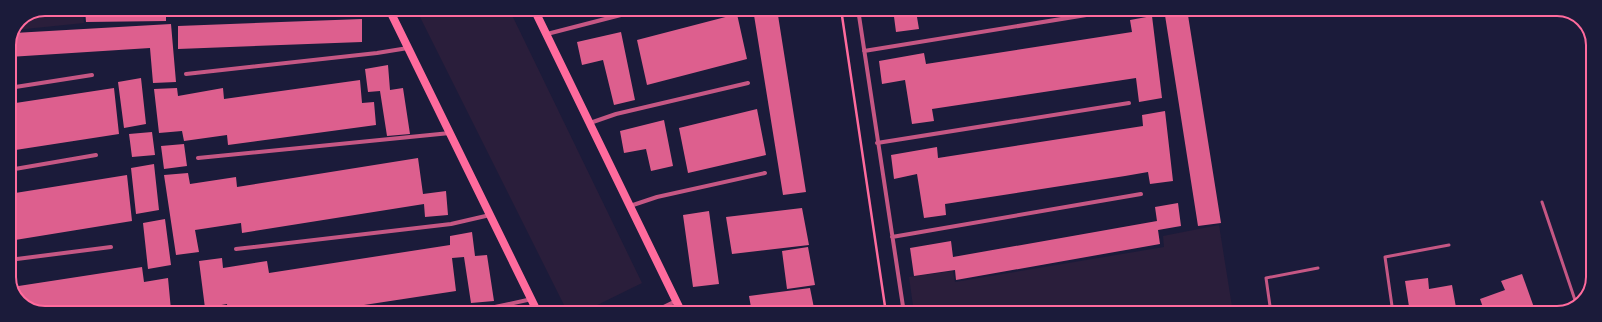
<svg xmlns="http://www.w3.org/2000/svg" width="1602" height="322" font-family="Bitter,serif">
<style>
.green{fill:#2a1e3b}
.building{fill:#dd5f8e}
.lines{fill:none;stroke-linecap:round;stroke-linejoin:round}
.path{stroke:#ff6b9d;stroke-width:2.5}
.service{stroke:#c65784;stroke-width:3}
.minor{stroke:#c65784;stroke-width:4}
.secondary{stroke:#ff6b9d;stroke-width:8}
.rim{fill:none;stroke:#ff6b9d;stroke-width:2}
</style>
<rect width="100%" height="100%" fill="#1b1b3a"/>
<path class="green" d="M45,9H83L84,23L15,30L20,19Z
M416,9H509L642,283L581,313H568Z
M1219,225L1233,313H914L909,277L953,271L955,282L1164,247L1163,236Z"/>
<path class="building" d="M85,9H166V21L86,22Z
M252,9H289V14H253Z
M569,9H593V12L572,17Z
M753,9H777L806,192L783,195Z
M893,9H965V10L917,17L919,29L896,32Z
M1164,9H1187L1221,223L1198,226Z
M737,14L747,59L647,85L637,40Z
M1152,16L1162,98L1139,102L1136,78L932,109L934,121L912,124L905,80L882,84L879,61L924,53L926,64L1132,32L1130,20Z
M362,19V42L178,49V26Z
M171,24L176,82L153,83L150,48L9,57V45L14,33Z
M621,32L635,100L614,105L603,60L582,65L577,42Z
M388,65L390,90L403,88L410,134L387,136L380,91L368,92L365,69Z
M141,78L146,124L124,128L118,82Z
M360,80L362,103L374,102L376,125L228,145L227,135L184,141L182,131L159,133L154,89L177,88L178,96L223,88L224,99Z
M114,88L119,134L9,151V104Z
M757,109L766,155L688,173L679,128Z
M1165,111L1173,181L1150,184L1148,172L1125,176L945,204L946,215L924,218L917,174L894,179L891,155L937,147L938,158L1143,126L1142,115Z
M664,120L673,166L651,171L646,149L624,153L620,131Z
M152,132L155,155L132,157L129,134Z
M184,144L187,166L164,169L161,146Z
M418,158L423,194L446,191L448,215L425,217L424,204L242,233L241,223L195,230L199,252L176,255L164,175L188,173L190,184L236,177L237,187Z
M154,164L159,210L136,214L131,168Z
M127,175L132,221L9,241V194Z
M1178,203L1181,226L1158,230L1160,244L956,280L955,270L914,276L910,248L951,241L953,257L1157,221L1155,207Z
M802,208L809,245L732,254L726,217Z
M709,211L719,284L693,287L683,215Z
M165,219L171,265L148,269L143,223Z
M472,232L475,256L487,255L494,301L471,303L464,257L452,258L456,291L318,312H273L272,307L239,312H228L227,304L205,308L199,261L222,258L223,268L267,261L269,273L450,245V236Z
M808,247L815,285L787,289L782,251Z
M142,267L144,282L168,278L171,310L197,307L198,312H38L19,302L12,287Z
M1522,274L1536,313H1485L1480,299L1505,290L1501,281Z
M1428,278L1429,289L1452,285L1457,313H1410L1405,281Z
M810,288L815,313H752L749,296Z"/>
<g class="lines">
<path class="path" d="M841,9L886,313"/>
<path class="service" d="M1542,202L1577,306
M1271,313L1266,278L1318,268
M1393,313L1385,257L1449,245"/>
<path class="minor" d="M858,9L904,313
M547,34L644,9
M864,51L1117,10
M186,74L377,53L408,48
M9,88L92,75
M590,123L616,114L748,83
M877,143L1129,103
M198,158L450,133
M9,170L96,155
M630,206L657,197L765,173
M892,237L1141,194
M236,249L451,224L490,215
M9,260L111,247
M445,313L495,307L532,299
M651,313L676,301"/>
<path class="secondary" d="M389,9L538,313
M534,9L682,313"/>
</g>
<path d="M0 0H1602V322H0ZM45 16H1557A29 29 0 0 1 1586 45V277A29 29 0 0 1 1557 306H45A29 29 0 0 1 16 277V45A29 29 0 0 1 45 16Z" fill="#1b1b3a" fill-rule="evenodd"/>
<path class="rim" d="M45 16H1557A29 29 0 0 1 1586 45V277A29 29 0 0 1 1557 306H45A29 29 0 0 1 16 277V45A29 29 0 0 1 45 16Z"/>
</svg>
